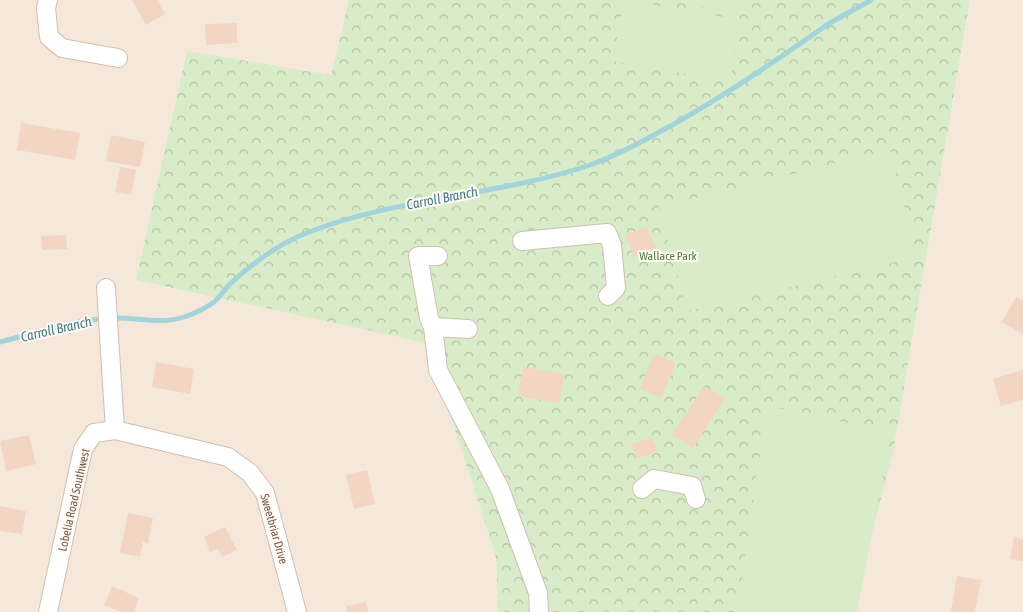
<svg xmlns="http://www.w3.org/2000/svg" width="1023" height="612" font-family="'Asap Condensed',sans-serif">
<style>
.residential{fill:#f5e8da}
.forest{fill:url(#forest-crowns)}
.pitch{fill:#d8ecc9}
.lines{fill:none;stroke-linecap:round;stroke-linejoin:round}
.stream{stroke:#a5d3da;stroke-width:5}
.building{fill:#f3d5c3}
.minor-casing{stroke:#d1beb0;stroke-width:20}
.minor{stroke:#fff;stroke-width:18}
.labels{text-anchor:middle;dominant-baseline:central;stroke-width:4;stroke-linejoin:round;paint-order:stroke}
.park-label{font-size:12px;fill:#537a41;stroke:#fffaf3}
.street-label{font-size:12px;fill:#7a5c4d;stroke:#fffaf3}
.water-label{font-size:14px;font-style:italic;fill:#437c86;stroke:#fffaf3}
</style>
<defs>
<pattern id="forest-crowns" width="20" height="18" patternUnits="userSpaceOnUse" patternTransform="scale(1.25)"><rect width="20" height="18" fill="#d8ecc9"/><path d="M2 6a3 3 0 1 1 6 0M12 15a3 3 0 1 1 6 0" fill="none" stroke="#b4c2a5"/></pattern>
</defs>
<rect width="100%" height="100%" fill="#fdf6ec"/>
<path class="residential" d="M0,0H349L331,75L427,343L496,558L498,612H0Z
M970,0H1023V612H852L893,453Z"/>
<path class="forest" d="M349,0H970L893,453L852,612H498L496,558L427,343L136,280L187,51L331,75Z"/>
<path class="pitch" d="M624,0L741,20L730,82L613,61Z
M664,0H739L736,13Z
M890,150L917,257L687,311L659,207Z
M767,406L891,432L857,612H737Z"/>
<g class="lines">
<path class="stream" d="M0,342C38,332 73,320 112,318C136,317 160,325 184,317C193,314 206,308 214,302C220,297 224,290 230,284C254,262 279,243 309,232C399,197 498,196 590,165C615,156 640,143 663,130C718,100 770,65 821,29C837,18 854,10 871,0"/>
</g>
<path class="building" d="M132,0H157L165,14L146,25Z
M237,23V43L206,45L205,24Z
M21,123L80,133L75,160L17,150Z
M111,135L145,142L140,167L106,161Z
M120,167L136,170L131,195L115,192Z
M647,227L656,249L634,257L625,235Z
M66,235L67,249L42,250L41,236Z
M1016,297L1023,301V334L1002,322Z
M654,354L676,363L661,398L640,389Z
M156,362L194,369L190,394L152,387Z
M523,367L564,374L559,403L518,396Z
M1023,370V400L1001,406L993,379Z
M704,386L725,399L693,448L672,435Z
M29,435L36,464L6,471L0,441Z
M652,437L657,452L636,459L631,444Z
M367,470L375,504L354,509L346,475Z
M0,506L26,511L22,534L0,531Z
M128,513L153,518L148,543L143,542L140,557L120,553Z
M225,527L237,550L222,557L218,548L210,552L204,537Z
M1014,537L1023,539V561L1010,559Z
M957,576L981,580L975,612H951Z
M112,586L139,598L134,612H121L104,605Z
M366,602L368,612H347L346,606Z"/>
<g class="lines">
<g class="minor-casing">
<path id="minor" d="M48,0L46,8L49,37L62,48L118,58
M522,241L607,233L612,245L616,288L608,296
M438,256H418L429,318L433,327L438,370L500,489L538,593L539,612
M106,288L115,430
M433,327L468,329
M642,489L654,479L692,486L696,499
M48,612L83,449L94,433L115,430L228,457L250,473L265,493L297,612"/>
</g>
<use href="#minor" class="minor"/>
</g>
<g class="labels">
<g class="park-label">
<text x="668" y="256">Wallace Park</text>
</g>
<g class="street-label">
<text transform="translate(74 500) rotate(-77)">Lobelia Road Southwest</text>
<text transform="translate(274 529) rotate(74)">Sweetbriar Drive</text>
</g>
<g class="water-label">
<text transform="translate(442 198) rotate(-11)">Carroll Branch</text>
<text transform="translate(56 329) rotate(-13)">Carroll Branch</text>
</g>
</g>
</svg>
